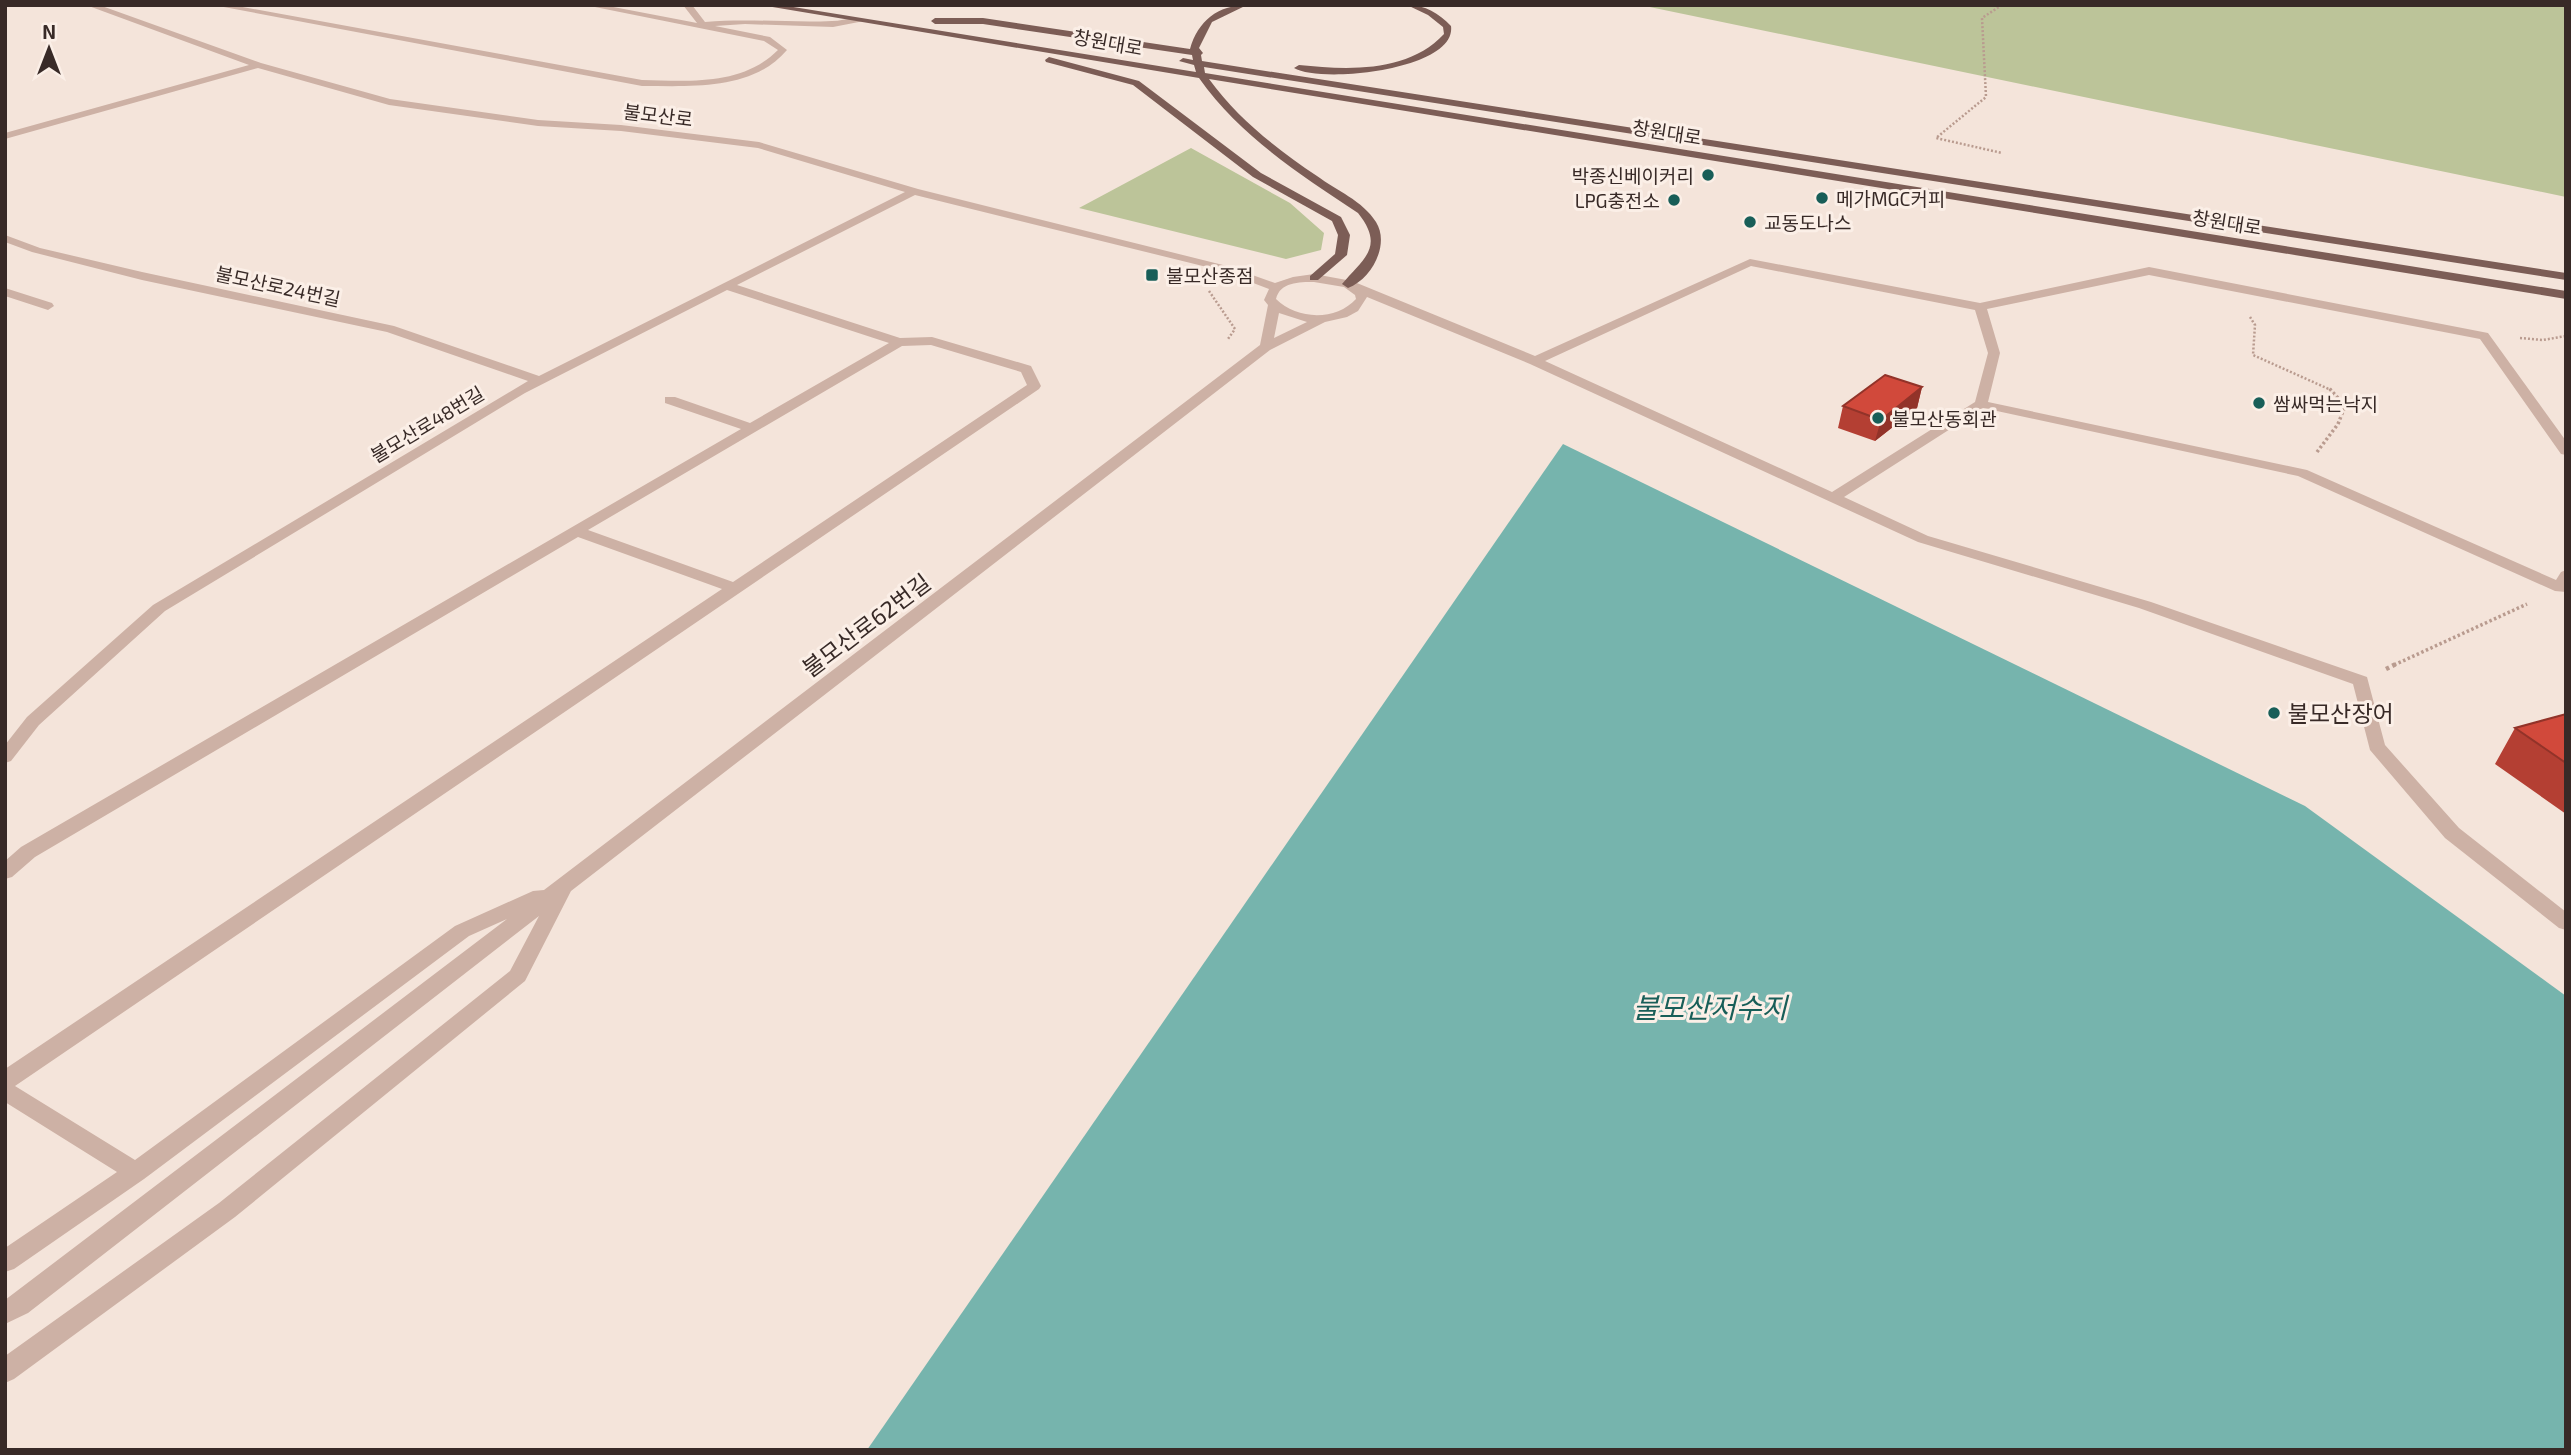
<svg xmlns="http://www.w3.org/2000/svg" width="2571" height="1455" font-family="'Exo 2','Noto Sans KR',sans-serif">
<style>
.green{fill:#bcc499}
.water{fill:#76b4ad}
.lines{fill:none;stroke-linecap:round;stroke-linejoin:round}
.path-far2{stroke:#b99b8f;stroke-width:2.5;stroke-dasharray:2 2;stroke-linecap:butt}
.path-far1{stroke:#b99b8f;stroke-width:3.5;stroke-dasharray:2.5 2.5;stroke-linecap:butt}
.path{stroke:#b99b8f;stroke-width:4.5;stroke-dasharray:3.5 3.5;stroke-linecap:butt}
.minor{fill:#cdb1a5;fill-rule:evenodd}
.major{fill:#7c5d56;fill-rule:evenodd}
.wall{fill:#b43f33}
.shaded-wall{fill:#923329}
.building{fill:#d1493b;stroke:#923329;stroke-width:2}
.poi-dot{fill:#185e58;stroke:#fbefe7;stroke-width:2.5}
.labels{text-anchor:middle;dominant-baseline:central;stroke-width:6;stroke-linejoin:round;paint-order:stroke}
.far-street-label{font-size:19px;fill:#382a27;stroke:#fbefe7}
.far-poi-label{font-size:19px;fill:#382a27;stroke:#fbefe7;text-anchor:start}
.street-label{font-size:23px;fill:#382a27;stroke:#fbefe7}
.poi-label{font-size:23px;fill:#382a27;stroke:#fbefe7;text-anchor:start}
.near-water-label{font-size:28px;font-style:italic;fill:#185e58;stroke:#fbefe7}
</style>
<rect width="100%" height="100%" fill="#f4e4da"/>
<path class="green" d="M1640,5H2566V197Z
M1191,148L1290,203L1324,233L1321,250L1286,259L1079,208Z"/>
<path class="water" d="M1563,444L2305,806L2566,996V1450H867Z"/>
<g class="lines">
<path class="path-far2" d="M2002,5L1982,18L1986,97L1936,138L2002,153
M1209,291L1235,329L1228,339
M2250,317L2255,325L2253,355L2331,390
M2520,338L2543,340L2566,336"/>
<path class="path-far1" d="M2317,452L2338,424L2345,406L2329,388
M2394,665L2527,604"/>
<path class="path" d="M2386,669L2398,663"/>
<path class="minor" d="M86,5H99L261,63L390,99L538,120L621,125L759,142L918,189L1227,266L1275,283L1293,277L1314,274L1352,281L1535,356L1750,259L1980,303L2149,267L2488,333L2566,441V455L2561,454L2480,339L2149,275L1987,309L2000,353L1988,402L2307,470L2556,580L2561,572L2566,570V592L2555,591L2298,476L1983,408L1844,497L1928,536L2151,602L2367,677L2385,745L2459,828L2566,912V930L2559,928L2445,838L2370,750L2353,684L2139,608L1918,542L1530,364L1367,297L1358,311L1347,317L1325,322L1270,350L571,891L525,981L235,1217L14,1379L5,1383V1356L219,1203L510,971L539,916L28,1313L5,1324V1300L507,919L469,936L144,1179L14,1269L5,1272V1248L117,1172L5,1102V1069L722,589L578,537L35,857L12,877L5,879V861L21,847L741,429L665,403V397H675L750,423L889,343L727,290L525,393L165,611L39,725L11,761L5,763V745L27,717L153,605L528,381L387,332L142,280L32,252L5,242V235L40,248L142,272L394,326L539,376L905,192L758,148L621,131L538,126L389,105L258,68L5,139V133L249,65ZM915,195L1219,270L1269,289L1264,300L1268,305L1260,345L544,890L533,891L455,926L135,1160L15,1086L1039,389L1041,386L1031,366L932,337L900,338L737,285ZM1751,266L1975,310L1988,353L1975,402L1832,492L1545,361ZM1314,282L1344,287L1355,295L1356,299C1336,321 1297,320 1276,299C1280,282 1299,282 1314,282ZM1279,313L1307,322L1274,338ZM931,345L1021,372L1027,385L733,582L588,530L902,346Z
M213,5H232L642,80C689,81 742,86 778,50L764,41L585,5H603L697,23L683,5H692L705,22C748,18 790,23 832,21C843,21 855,16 864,21L833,27L745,24L715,26L770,37L787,50C752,91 692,86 642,86Z
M5,288L52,303L54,306L48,310L5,296Z"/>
<path class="major" d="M760,5H781L1196,72L1194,65L1179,61L1183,58L1193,60L1192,55L983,24H935L931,21L935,18H983L1190,49C1198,21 1218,5 1247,5L1212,22L1199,48L1203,53L1201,55L1202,61L2566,273V280L1204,67L1205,73L2566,291V299L1209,79C1238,119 1277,149 1317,176C1336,190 1363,201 1376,222C1390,244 1372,279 1348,288L1342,284C1364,258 1385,247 1358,213C1299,174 1240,136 1199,78Z
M1407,5C1426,5 1438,13 1451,26C1457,70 1321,84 1294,68L1299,65C1348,70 1408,73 1444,34L1443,27L1428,15Z
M1049,57L1139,81L1261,173L1341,217L1350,235L1347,255L1318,280H1310V276L1335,254L1338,235L1332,221L1253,177L1133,85L1046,62L1045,60Z"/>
</g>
<path class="wall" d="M1922,387L1917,408L1875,441L1838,428L1843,406Z
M2566,714V814L2495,764L2515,728Z"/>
<path class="shaded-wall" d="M1922,387L1917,408L1875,441L1881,420Z"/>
<path class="building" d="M1885,375L1922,387L1881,420L1843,406Z
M2566,714V763L2515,728Z"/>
<g class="poi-dot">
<circle cx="1708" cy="175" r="7"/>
<circle cx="1822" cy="198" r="7"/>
<circle cx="1674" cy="200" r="7"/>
<circle cx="1750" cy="222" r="7"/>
<rect x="1145" y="268" width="14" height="14" rx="3.5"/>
<circle cx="2259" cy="403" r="7"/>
<circle cx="1878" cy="418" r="7"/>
<circle cx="2274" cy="713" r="7"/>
</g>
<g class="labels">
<g class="far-street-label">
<text transform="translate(1108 42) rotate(10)">창원대로</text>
<text transform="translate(658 115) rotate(7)">불모산로</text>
<text transform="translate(1667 132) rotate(9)">창원대로</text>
<text transform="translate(2227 222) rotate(9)">창원대로</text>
<text transform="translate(278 286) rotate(12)">불모산로24번길</text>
<text transform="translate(427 424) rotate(-31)">불모산로48번길</text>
</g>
<g class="far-poi-label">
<text x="1694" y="175" text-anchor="end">박종신베이커리</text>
<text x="1836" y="198">메가MGC커피</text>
<text x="1660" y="200" text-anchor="end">LPG충전소</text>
<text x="1764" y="222">교동도나스</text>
<text x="1166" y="275">불모산종점</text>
<text x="2273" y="403">쌈싸먹는낙지</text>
<text x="1892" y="418">불모산동회관</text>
</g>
<g class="street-label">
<text transform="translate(866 625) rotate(-37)">불모산로62번길</text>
</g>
<g class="poi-label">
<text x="2288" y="713">불모산장어</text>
</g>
<g class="near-water-label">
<text x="1710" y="1007">불모산저수지</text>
</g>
</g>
<rect width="2571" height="1455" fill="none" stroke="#382a27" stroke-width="14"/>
<g transform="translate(49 49)" stroke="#fbefe7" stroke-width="5" paint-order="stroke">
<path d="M0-5L12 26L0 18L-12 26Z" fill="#382a27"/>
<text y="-10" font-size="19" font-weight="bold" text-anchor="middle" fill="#382a27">N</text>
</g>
</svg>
